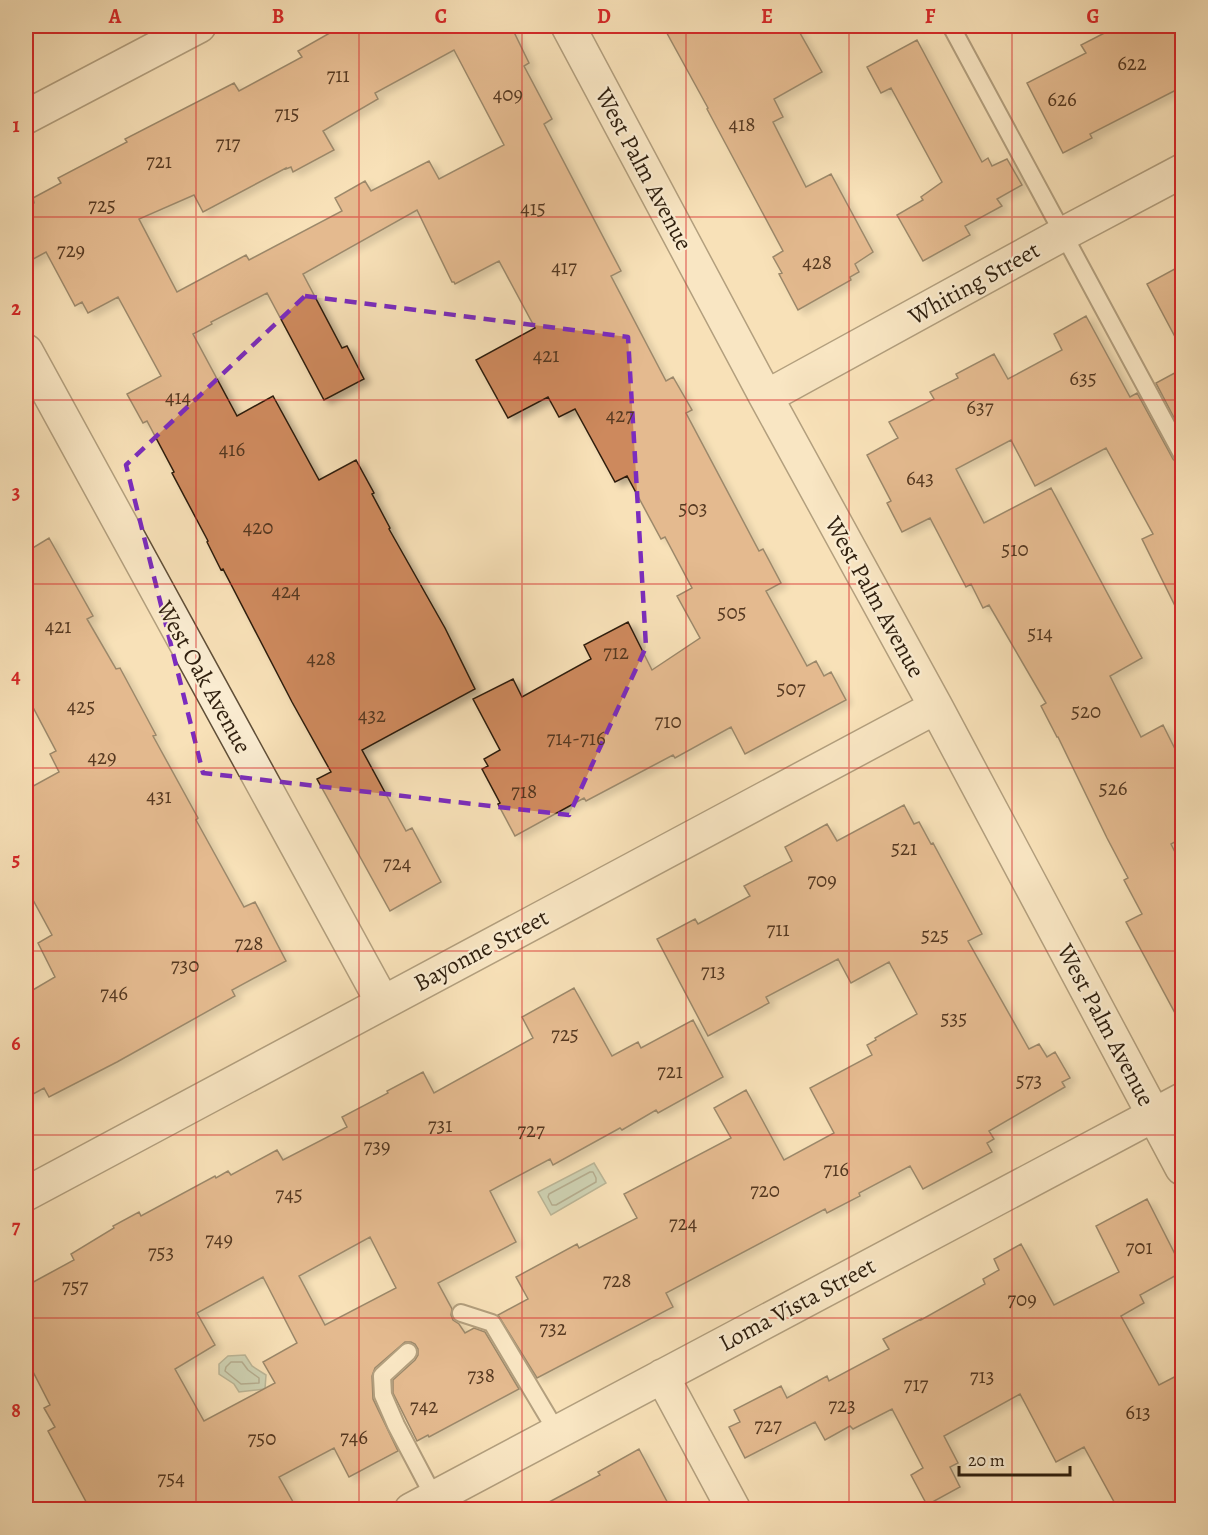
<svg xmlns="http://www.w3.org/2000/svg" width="1208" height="1535" font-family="Alegreya,serif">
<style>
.water{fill:#9dbead;stroke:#717e6d;stroke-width:1.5}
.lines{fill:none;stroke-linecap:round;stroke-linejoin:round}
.shore{stroke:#666e5d;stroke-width:1.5}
.building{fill:#cd895d;stroke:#2e1e0d;stroke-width:1.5;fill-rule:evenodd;filter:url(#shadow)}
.service-casing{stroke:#604f38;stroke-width:20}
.minor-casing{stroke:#604f38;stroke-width:36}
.tertiary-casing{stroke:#604f38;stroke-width:36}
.service{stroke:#faecd1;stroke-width:16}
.minor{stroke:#faecd1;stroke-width:33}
.tertiary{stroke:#faecd1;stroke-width:33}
.marked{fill:none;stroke:#7b2cbf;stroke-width:4.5;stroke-dasharray:12 8;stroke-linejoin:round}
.grid{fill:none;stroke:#d62828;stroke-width:1.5;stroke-opacity:0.55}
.labels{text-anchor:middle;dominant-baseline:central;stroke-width:4.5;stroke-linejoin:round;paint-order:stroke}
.number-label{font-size:21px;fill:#563921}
.street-label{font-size:24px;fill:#2e1e0d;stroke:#faecd1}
.neatline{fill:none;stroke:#d62828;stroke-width:2}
.grid-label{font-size:20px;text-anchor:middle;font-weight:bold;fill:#d62828}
</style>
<defs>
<filter id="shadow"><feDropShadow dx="6" dy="4" stdDeviation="3" flood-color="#0004"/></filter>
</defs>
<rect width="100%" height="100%" fill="#f8e1b8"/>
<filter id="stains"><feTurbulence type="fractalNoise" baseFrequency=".00333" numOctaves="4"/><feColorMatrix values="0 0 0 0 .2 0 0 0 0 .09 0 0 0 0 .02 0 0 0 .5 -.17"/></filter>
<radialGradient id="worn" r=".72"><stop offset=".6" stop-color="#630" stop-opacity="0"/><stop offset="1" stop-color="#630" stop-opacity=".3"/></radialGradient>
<path class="water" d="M594,1163L606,1183L551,1215L538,1192Z
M245,1355L252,1366L266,1375L265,1389L239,1392L234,1384L219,1374V1364L228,1356Z"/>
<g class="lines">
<path class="shore" d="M590,1172H593L596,1178V1182L556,1205H552L548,1197L549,1194Z
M231,1362H242L248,1370L259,1378V1383L241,1384L225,1371L226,1367Z"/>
</g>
<path class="building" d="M342,26H511L529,63L524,66L552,119L544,124L621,271L611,276L666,381L673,377L692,410L686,413L759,551L763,549L781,583L766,591L807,666L816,661L824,676L831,672L846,700L745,754L731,727L675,758L673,755L586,801L584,798L515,836L498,804L500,803L482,769L488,766L484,759L500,750L473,699L513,679L522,697L591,659L584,645L628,622L652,670L700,638L677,596L692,588L665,537L661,539L627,476L615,482L575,409L559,417L548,397L508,418L476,360L535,328L499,261L455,284L454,282H452L417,210L303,274L342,348L347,346L364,379L324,400L267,293L211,322L212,324L193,334L237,416L273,396L319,480L356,460L374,493L372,494L390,528L389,529L445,628L475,689L362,750L406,831L412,828L441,882L390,911L317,779L331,772L292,702L223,569L221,570L207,542L208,541L172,473L174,472L147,421L143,423L127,394L161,376L118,297L88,313L82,302L75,306L46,252L26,263V208L34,203L33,198L61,183L58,178L127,142L125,139L234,83L239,91L302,57L298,51ZM454,50L504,145L439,179L429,161L371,191L365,181L335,198L342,211L249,260L246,255L177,292L139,219L194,195L203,212L286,168V169L291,167L293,172L334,150L323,131L378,99L375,93Z
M663,26H796L822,72L774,99L783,117L773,122L806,187L831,174L873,252L855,264L859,272L850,277L851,280L798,310L779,274L782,273L773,257L783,251L707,109L708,108Z
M1118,26H1182V87L1090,134L1092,138L1063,153L1027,83L1086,53L1081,45Z
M917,40L982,162L988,158L992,166L1007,159L1022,185L997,199L1002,206L965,226L970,235L923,261L897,215L923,200L921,197L942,182L891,88L881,93L867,67Z
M1182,265V350L1147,284Z
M1086,316L1130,397L1137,393L1173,459L1177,463L1182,464V620L1142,539L1153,534L1106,448L1035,486L1011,440L956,469L984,523L1051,488L1142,658L1110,676L1141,737L1163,725L1182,763V838L1171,844L1182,866V1026L1126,922L1142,914L1124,880L1128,878L1107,838L1058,737H1057L1041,706L1046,703L989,605L983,608L971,584L966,587L930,518L902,532L887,503L891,501L867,455L898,438L889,422L934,399L930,392L958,378L956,374L994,354L1008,379L1062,350L1054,334Z
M1182,369V433L1156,383Z
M49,538L93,616L87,619L116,669L120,668L141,707L156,735L153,736L198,818L196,820L244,907L255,902L286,961L232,990L235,996L117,1062L49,1097L44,1088L26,1098V994L55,977L38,943L52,935L26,887V790L59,772L50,754L56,751L26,694V552Z
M904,805L914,824L919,822L931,844L933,843L982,934L968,941L1029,1049L1039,1044L1047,1057L1055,1052L1070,1078L1062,1082L1065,1087L989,1131L994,1139L987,1143L992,1152L923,1189L910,1166L859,1193L860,1196L827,1213L825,1209L666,1293L673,1307L537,1378L498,1315L528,1299L516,1277L577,1244L579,1248L637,1218L624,1194L731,1138L714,1108L746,1090L784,1160L834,1133L810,1088L872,1055L867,1045L876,1040L875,1038L917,1014L889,962L851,983L838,959L766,997L769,1003L708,1036L657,939L695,919L698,924L750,896L744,886L792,861L785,847L827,824L837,841Z
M574,988L612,1056L638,1042L641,1048L693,1020L723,1077L658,1113L656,1110L622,1130L620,1128L553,1165L550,1159L490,1191L516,1242L438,1283L452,1309L451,1315L453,1320L459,1324L465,1333L474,1328L485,1332L519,1389L429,1437L428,1435L417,1441L393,1393V1380L415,1360L418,1355V1349L415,1344L411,1342H405L375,1368L372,1376L373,1399L398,1451L349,1477L334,1448L279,1477L297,1509H90L48,1431L55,1427L44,1408L50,1405L26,1358V1286L74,1260L71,1254L114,1228L113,1226L139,1212L141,1216L215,1176L216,1178L228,1171L231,1175L277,1150L283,1160L347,1127L342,1117L388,1093L387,1091L423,1072L434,1093L533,1038L522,1017ZM370,1237L396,1288L325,1325L299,1276ZM263,1277L297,1343L263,1362L275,1383L204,1421L175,1369L215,1345L197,1313Z
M1147,1199L1182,1268V1272L1140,1295L1144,1303L1121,1316L1159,1385L1182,1373V1509H1118L1084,1447L1056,1462L1020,1394L944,1436L958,1463L950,1467L960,1487L927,1505L911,1475L923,1468L892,1409L853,1429L850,1426L825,1440L815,1422L745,1458L729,1427L740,1422L734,1410L781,1386L787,1398L827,1376L829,1381L889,1349L883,1339L921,1319V1320L985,1284L983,1279L999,1270L994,1259L1021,1244L1054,1305L1119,1272L1096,1226Z
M639,1449L671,1509H536L600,1475L598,1472Z"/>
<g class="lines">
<g class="service-casing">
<path id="service" d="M951,26L1182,454
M461,1313L492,1323L557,1432
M408,1352L382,1376L383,1395L396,1425L434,1497"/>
</g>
<g class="minor-casing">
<path id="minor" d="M568,26L766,397L936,707L1182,1168
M26,351L383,1003
M766,397L1063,234L1182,171
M26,1194L936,707
M662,1376L734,1510
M411,1510L1182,1100"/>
</g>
<g class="tertiary-casing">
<path id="tertiary" d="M26,117L199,26"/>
</g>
<use href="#service" class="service"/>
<use href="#minor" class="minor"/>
<use href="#tertiary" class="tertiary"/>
</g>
<path d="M0 0H1208V1535H0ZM305,296L628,337L646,647L569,815L203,773L126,465Z" fill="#f8e1b8" fill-opacity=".55" fill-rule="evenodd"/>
<path class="marked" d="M305,296L628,337L646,647L569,815L203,773L126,465Z"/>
<path class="grid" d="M196,26V1510M359,26V1510M522,26V1510M686,26V1510M849,26V1510M1012,26V1510M26,217H1182M26,400H1182M26,584H1182M26,768H1182M26,951H1182M26,1135H1182M26,1318H1182"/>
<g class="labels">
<g class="number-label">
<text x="1132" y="63">622</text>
<text x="338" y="75">711</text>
<text x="508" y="94">409</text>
<text x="1062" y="99">626</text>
<text x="287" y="113">715</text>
<text x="742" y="124">418</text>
<text x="228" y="143">717</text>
<text x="159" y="161">721</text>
<text x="102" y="205">725</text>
<text x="533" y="208">415</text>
<text x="71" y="250">729</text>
<text x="817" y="262">428</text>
<text x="564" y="267">417</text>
<text x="546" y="355">421</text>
<text x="1083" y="378">635</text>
<text x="178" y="397">414</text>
<text x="980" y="407">637</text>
<text x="620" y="415">427</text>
<text x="232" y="449">416</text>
<text x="920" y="478">643</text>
<text x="693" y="508">503</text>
<text x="258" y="527">420</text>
<text x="1015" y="549">510</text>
<text x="286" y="591">424</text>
<text x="732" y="612">505</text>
<text x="58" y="626">421</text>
<text x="1040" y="633">514</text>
<text x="616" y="652">712</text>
<text x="321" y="658">428</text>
<text x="791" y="688">507</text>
<text x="81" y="706">425</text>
<text x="1086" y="711">520</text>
<text x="372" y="715">432</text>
<text x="668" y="721">710</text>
<text x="576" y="738">714-716</text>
<text x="102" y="757">429</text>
<text x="1113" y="788">526</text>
<text x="524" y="791">718</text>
<text x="159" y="796">431</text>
<text x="904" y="848">521</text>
<text x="397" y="863">724</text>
<text x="822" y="880">709</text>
<text x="778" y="929">711</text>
<text x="935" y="935">525</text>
<text x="249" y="943">728</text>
<text x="185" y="965">730</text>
<text x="713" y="971">713</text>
<text x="114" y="993">746</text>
<text x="954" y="1018">535</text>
<text x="565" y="1034">725</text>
<text x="670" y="1071">721</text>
<text x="1029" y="1080">573</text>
<text x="440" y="1125">731</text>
<text x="531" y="1130">727</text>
<text x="377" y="1146">739</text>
<text x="836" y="1169">716</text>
<text x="765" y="1190">720</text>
<text x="289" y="1194">745</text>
<text x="683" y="1223">724</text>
<text x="219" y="1239">749</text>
<text x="1139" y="1247">701</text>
<text x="161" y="1252">753</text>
<text x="617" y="1280">728</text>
<text x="75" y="1286">757</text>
<text x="1022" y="1299">709</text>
<text x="553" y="1328">732</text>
<text x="481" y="1375">738</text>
<text x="982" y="1376">713</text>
<text x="916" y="1384">717</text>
<text x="842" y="1405">723</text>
<text x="424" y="1406">742</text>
<text x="1138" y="1412">613</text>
<text x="768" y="1425">727</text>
<text x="354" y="1437">746</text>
<text x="262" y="1438">750</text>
<text x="171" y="1478">754</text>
</g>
<g class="street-label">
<text transform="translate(644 169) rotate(62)">West Palm Avenue</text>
<text transform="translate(974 283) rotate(-29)">Whiting Street</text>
<text transform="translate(875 597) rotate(61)">West Palm Avenue</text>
<text transform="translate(204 677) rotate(61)">West Oak Avenue</text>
<text transform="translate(481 950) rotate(-28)">Bayonne Street</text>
<text transform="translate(1106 1025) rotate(62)">West Palm Avenue</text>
<text transform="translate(797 1304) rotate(-28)">Loma Vista Street</text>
</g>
</g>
<rect width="1208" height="1535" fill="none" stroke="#f8e1b8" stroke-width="66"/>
<path d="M959 1466v9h111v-9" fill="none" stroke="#2e1e0d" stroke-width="3"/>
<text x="968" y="1466" font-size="18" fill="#2e1e0d" stroke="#faecd1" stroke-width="4.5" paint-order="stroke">20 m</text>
<rect x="33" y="33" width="1142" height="1469" class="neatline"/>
<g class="grid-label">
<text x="115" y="23">A</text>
<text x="278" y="23">B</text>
<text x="441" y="23">C</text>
<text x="604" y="23">D</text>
<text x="767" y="23">E</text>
<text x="930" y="23">F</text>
<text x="1093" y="23">G</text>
<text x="16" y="132">1</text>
<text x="16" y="315">2</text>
<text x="16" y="499">3</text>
<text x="16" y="683">4</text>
<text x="16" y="866">5</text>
<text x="16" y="1050">6</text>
<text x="16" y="1233">7</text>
<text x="16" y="1417">8</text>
</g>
<rect width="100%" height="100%" filter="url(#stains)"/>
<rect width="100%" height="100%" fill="url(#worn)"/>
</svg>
